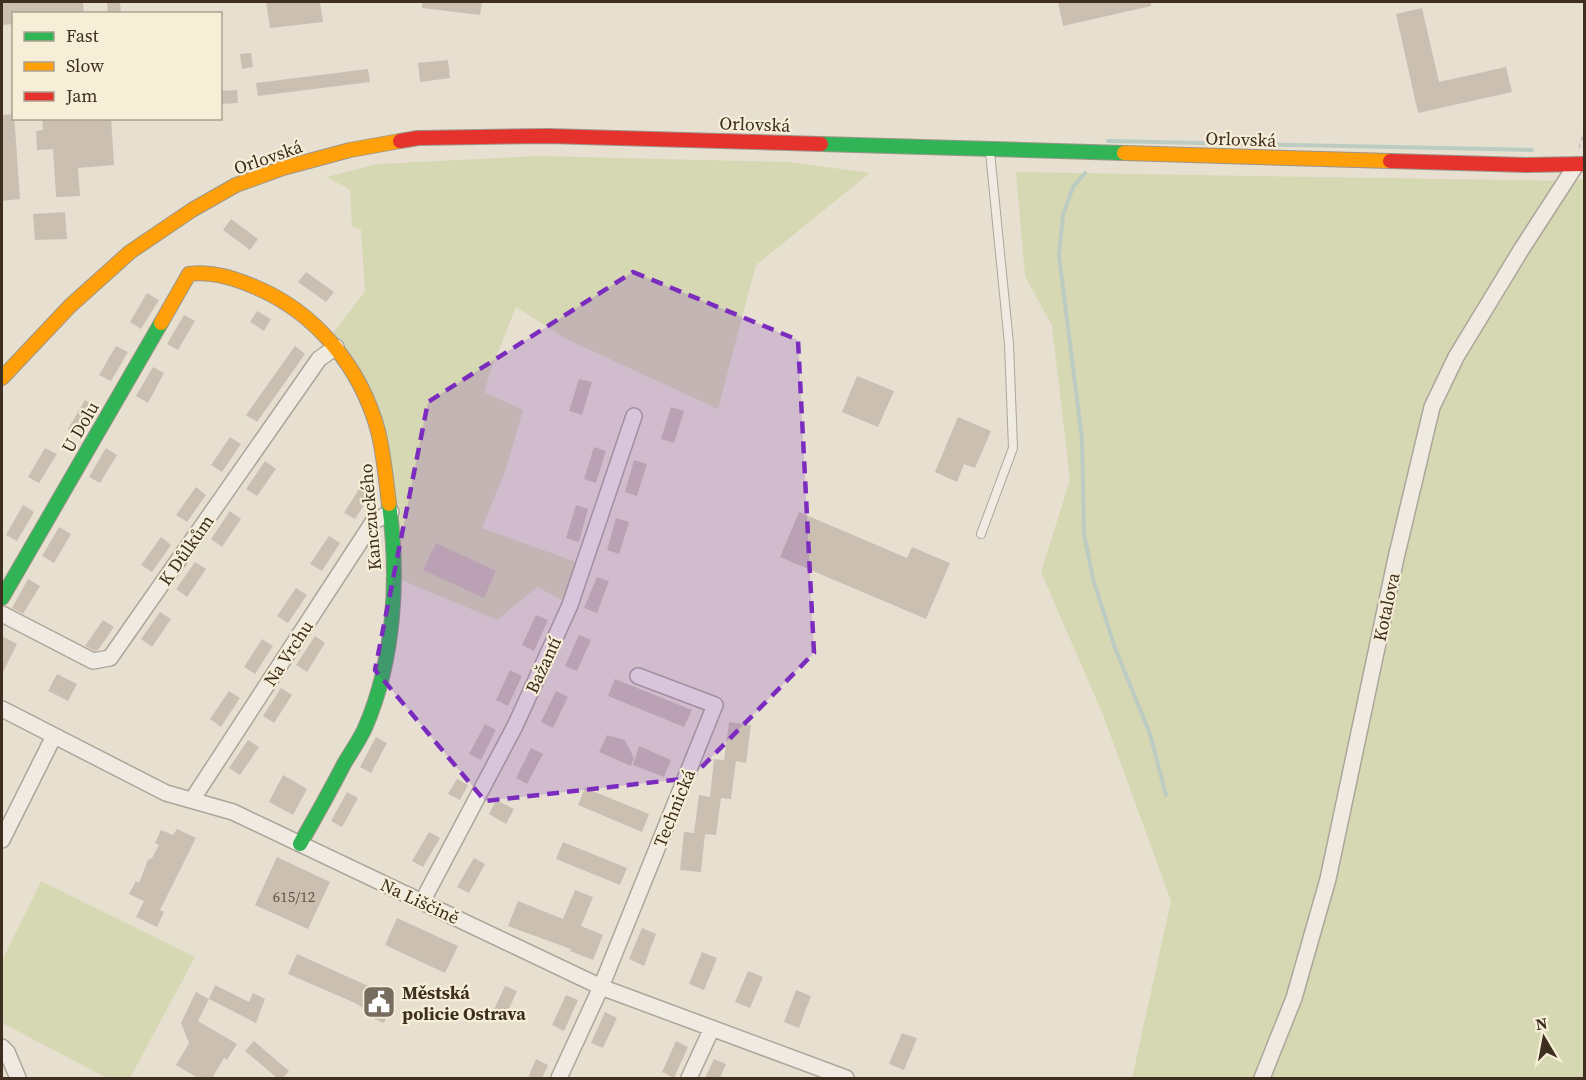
<svg xmlns="http://www.w3.org/2000/svg" width="1586" height="1080" font-family="'Source Serif 4',serif">
<style>
.green{fill:#d6d7b3}
.lines{fill:none;stroke-linecap:round;stroke-linejoin:round}
.stream{stroke:#bcccc2;stroke-width:4}
.building{fill:#cbbfb2}
.lane-casing{stroke:#ada599;stroke-width:10}
.street-casing{stroke:#ada599;stroke-width:18}
.fast-casing{stroke:#9c958a;stroke-width:16}
.slow-casing{stroke:#9c958a;stroke-width:16}
.jam-casing{stroke:#9c958a;stroke-width:16}
.path{stroke:#c8c2b9;stroke-width:2;stroke-dasharray:4.5 3;stroke-linecap:butt}
.lane{stroke:#efebe3;stroke-width:8}
.street{stroke:#efebe3;stroke-width:15}
.fast{stroke:#30b455;stroke-width:14}
.slow{stroke:#ff9f0a;stroke-width:14}
.jam{stroke:#e5322d;stroke-width:14}
.marked{fill:#7b2cbf;fill-opacity:0.2;stroke:#7b2cbf;stroke-width:4.5;stroke-dasharray:12 8;stroke-linejoin:round}
.labels{text-anchor:middle;dominant-baseline:central;stroke-width:4.5;stroke-linejoin:round;paint-order:stroke}
.number-label{font-size:15px;fill:#605244}
.street-label{font-size:18px;fill:#3d2e20;stroke:#f7eed8}
.poi-label{font-size:18px;font-weight:bold;fill:#3d2e20;stroke:#f7eed8;text-anchor:start}
</style>
<rect width="100%" height="100%" fill="#e7e0d1"/>
<path class="green" d="M539,156L790,162L870,173L756,265L718,409L566,339L516,307L491,370L484,392L523,410L506,469L482,528L579,563L564,601L537,587L497,620L399,579L394,484L332,335L365,291L361,230L352,226L350,190L327,177L377,164Z
M1016,172L1567,181L1584,179V1078H1132L1171,901L1103,715L1041,572L1070,480L1052,326L1025,276Z
M41,881L195,957L130,1078H107L2,1023V961Z"/>
<g class="lines">
<path class="stream" d="M1108,141L1532,150
M1085,173L1073,187L1063,215L1059,256L1082,439L1084,534L1093,579L1115,648L1150,734L1166,795"/>
</g>
<path class="building" d="M2,2H83L84,14H14V24L2,25Z
M107,2H120L121,14H108Z
M266,2H320L323,22L270,28Z
M422,2H482L480,15L422,8Z
M1058,2H1151V6L1063,26Z
M1422,8L1439,82L1506,67L1512,92L1418,113L1396,14Z
M251,53L253,67L242,69L240,54Z
M448,60L450,78L420,82L418,63Z
M368,69L370,82L258,96L256,83Z
M237,90L238,103L220,104V91Z
M14,114L20,199L2,201V115Z
M42,118H111L114,165L78,168L80,196L56,197L53,149L37,150L36,131L43,130Z
M65,212L67,239L35,240L33,214Z
M231,219L258,239L250,250L223,230Z
M306,272L334,292L326,302L298,282Z
M147,293L159,300L141,329L130,322Z
M257,311L271,319L264,331L250,322Z
M184,315L195,321L178,350L167,344Z
M116,346L128,352L111,381L99,375Z
M295,346L305,354L257,422L246,415Z
M153,367L164,373L148,403L136,396Z
M857,376L894,391L878,427L842,412Z
M579,379L592,382L582,415L569,411Z
M85,400L96,407L79,436L68,429Z
M671,407L684,411L674,443L661,439Z
M958,417L991,431L975,468L964,464L957,482L935,472Z
M230,437L241,444L222,472L211,465Z
M594,447L606,451L596,483L584,479Z
M45,448L57,454L39,483L28,477Z
M106,448L117,455L100,483L89,477Z
M634,460L647,464L637,496L625,492Z
M265,461L276,469L257,496L246,489Z
M362,484L373,491L355,519L344,513Z
M196,487L206,495L187,522L176,515Z
M23,505L34,512L17,541L6,535Z
M576,505L588,509L579,542L566,538Z
M230,511L241,519L222,547L211,539Z
M799,512L907,558L912,547L950,563L926,619L780,557Z
M616,518L629,522L619,554L607,550Z
M59,527L71,534L54,563L42,556Z
M329,536L340,543L322,571L310,564Z
M161,537L171,545L152,572L141,565Z
M436,543L496,571L484,598L423,570Z
M195,562L206,569L187,597L176,589Z
M597,577L609,581L597,613L584,608Z
M28,579L40,586L23,614L12,608Z
M296,588L307,595L288,623L277,616Z
M160,612L171,619L152,647L141,639Z
M536,615L548,620L534,651L522,645Z
M103,620L114,627L98,650L95,651L85,646Z
M579,635L591,640L577,671L565,666Z
M2,636L17,644L2,674Z
M315,636L325,643L307,672L296,665Z
M262,639L273,646L255,674L244,667Z
M510,670L522,676L508,706L496,700Z
M57,674L77,684L68,701L48,691Z
M615,679L692,710L684,727L608,696Z
M281,688L292,695L274,723L263,716Z
M229,691L240,698L221,727L210,719Z
M556,691L568,697L553,728L541,722Z
M729,722L751,725L746,763L736,761L731,799L721,798L716,835L705,834L701,872L680,870L684,832L694,833L699,795L710,797L714,759L724,760Z
M485,724L496,730L481,760L469,754Z
M607,735L625,740L634,758L631,766L599,752Z
M376,737L387,743L371,773L360,767Z
M248,740L259,747L240,775L229,768Z
M639,746L671,760L664,777L633,765Z
M531,748L543,754L527,784L516,778Z
M283,775L307,789L293,815L269,802Z
M457,779L468,785L460,800L448,794Z
M585,788L649,814L642,832L578,805Z
M347,792L358,798L342,827L331,821Z
M496,800L514,809L506,824L489,814Z
M177,829L196,838L160,910L164,912L157,927L136,917L144,901L129,894L136,881L139,883L148,860L152,858L159,845L155,843L161,830L173,835Z
M429,832L440,838L423,867L412,861Z
M563,842L627,868L620,885L556,859Z
M277,857L330,882L308,929L255,905Z
M474,858L485,864L469,893L457,887Z
M575,890L593,897L581,926L603,935L593,960L570,951L571,949L508,926L518,901L563,919Z
M397,918L458,946L445,973L385,945Z
M642,928L656,934L644,966L629,959Z
M702,952L717,958L704,990L689,984Z
M297,954L395,998L384,1023L363,1014L365,1009L355,1003L288,974Z
M748,971L763,977L750,1008L735,1002Z
M215,985L249,1002L253,993L265,999L256,1023L209,999Z
M505,986L517,991L503,1022L491,1016Z
M796,990L811,996L799,1028L784,1022Z
M196,992L209,999L198,1021L237,1044L227,1060L224,1058L212,1078H198L176,1065L189,1043L181,1023Z
M566,995L578,1000L564,1031L552,1025Z
M605,1012L617,1018L603,1048L591,1043Z
M902,1033L917,1038L904,1070L889,1064Z
M254,1041L289,1071L283,1078H277L245,1051Z
M676,1041L688,1047L674,1078L662,1072Z
M536,1059L548,1065L542,1078H528Z
M714,1059L726,1064L720,1078H705Z"/>
<g class="lines">
<g class="lane-casing">
<path id="lane" d="M981,534L1013,448L1009,344L990,152"/>
</g>
<g class="street-casing">
<path id="street" d="M2,614L93,661L110,658L319,359L336,347
M2,709L166,793L233,812L601,987L846,1078
M192,800L373,522L391,512
M2,840L54,736
M422,902L515,726L570,605L634,416
M2,1047L7,1052L18,1078
M559,1078L601,987L715,705L638,676
M689,1078L712,1028
M1262,1078L1294,998L1328,879L1396,558L1432,407L1456,357L1521,250L1576,165"/>
</g>
<g class="fast-casing">
<path id="fast" d="M821,144L1124,153
M2,598L161,323
M300,844C315,818 330,791 344,764C351,752 359,741 365,728C395,659 399,577 389,504"/>
</g>
<g class="slow-casing">
<path id="slow" d="M1124,153L1390,161
M161,323L189,274C212,271 234,278 255,287C316,312 361,368 378,431C384,455 386,480 389,504
M2,378L70,306L130,252L192,210L236,185L283,168L350,150L400,141"/>
</g>
<g class="jam-casing">
<path id="jam" d="M400,141L418,138L548,136L821,144
M1390,161L1526,165L1584,164"/>
</g>
<path class="path" d="M1579,148L1584,132"/>
<use href="#lane" class="lane"/>
<use href="#street" class="street"/>
<use href="#fast" class="fast"/>
<use href="#slow" class="slow"/>
<use href="#jam" class="jam"/>
</g>
<path class="marked" d="M633,272L798,340L814,653L691,778L485,801L375,670L428,402Z"/>
<defs>
<g id="civic-square" transform="scale(1.725)"><rect x="-9" y="-9" width="18" height="18" rx="4" fill="#786c5e" stroke="#f7eed8"/><path d="M-.6-6.5H3V-4.5H.6V-3L4-1V1h2V6H-6V1h2V-1L-.6-3ZM-1.2 2.5V6h2.4V2.5Z" fill="#fff"/></g>
</defs>
<g fill-rule="evenodd">
<use href="#civic-square" x="379" y="1002"/>
</g>
<g class="labels">
<g class="number-label">
<text x="294" y="896">615/12</text>
</g>
<g class="street-label">
<text transform="translate(755 124) rotate(2)">Orlovská</text>
<text transform="translate(1241 139) rotate(2)">Orlovská</text>
<text transform="translate(268 157) rotate(-19)">Orlovská</text>
<text transform="translate(80 427) rotate(-60)">U Dolu</text>
<text transform="translate(370 517) rotate(-95)">Kanczuckého</text>
<text transform="translate(186 550) rotate(-55)">K Důlkům</text>
<text transform="translate(1386 607) rotate(-78)">Kotalova</text>
<text transform="translate(288 653) rotate(-57)">Na Vrchu</text>
<text transform="translate(543 665) rotate(-65)">Bažantí</text>
<text transform="translate(674 808) rotate(-68)">Technická</text>
<text transform="translate(420 901) rotate(25)">Na Liščině</text>
</g>
<g class="poi-label">
<text x="402" y="992">Městská<tspan x="402" dy="21">policie Ostrava</tspan></text>
</g>
</g>
<rect width="1586" height="1080" fill="none" stroke="#3d2e20" stroke-width="6"/>
<rect x="12" y="12" width="210" height="108" fill="#f7eed8" stroke="#ada18e" stroke-width="1.5"/>
<rect x="24" y="32" width="30" height="9" fill="#30b455" stroke="#ada18e" stroke-width="1.5"/>
<text x="66" y="42" font-size="18" fill="#3d2e20">Fast</text>
<rect x="24" y="62" width="30" height="9" fill="#ff9f0a" stroke="#ada18e" stroke-width="1.5"/>
<text x="66" y="72" font-size="18" fill="#3d2e20">Slow</text>
<rect x="24" y="92" width="30" height="9" fill="#e5322d" stroke="#ada18e" stroke-width="1.5"/>
<text x="66" y="102" font-size="18" fill="#3d2e20">Jam</text>
<g transform="translate(1544 1038) rotate(350)" stroke="#f7eed8" stroke-width="4.5" paint-order="stroke">
<path d="M0-4.5L10 22L0 15L-10 22Z" fill="#3d2e20"/>
<text y="-9" font-size="16" font-weight="bold" text-anchor="middle" fill="#3d2e20">N</text>
</g>
</svg>
